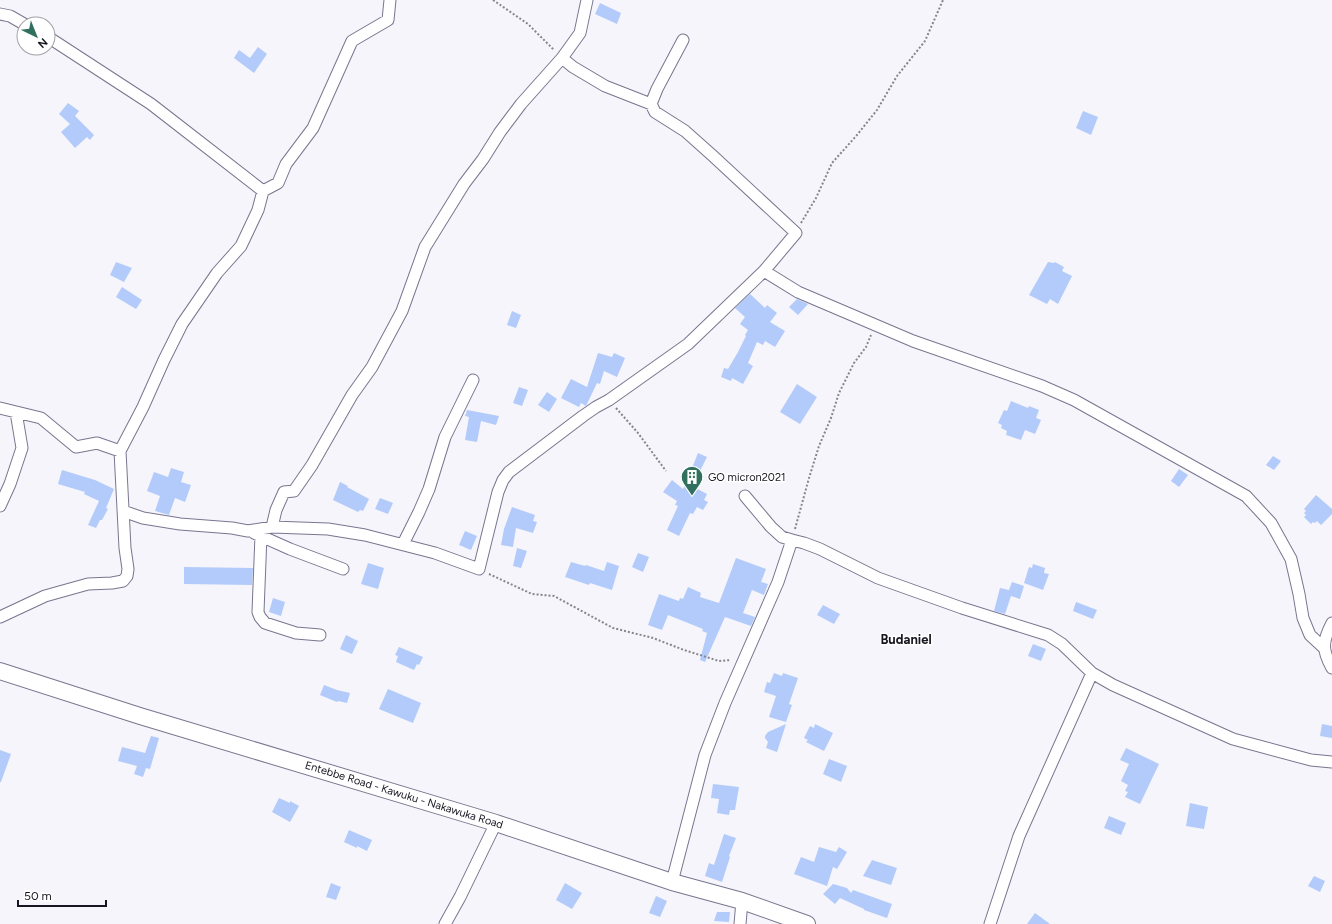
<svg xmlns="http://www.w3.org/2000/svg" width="1332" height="924" font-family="Figtree,sans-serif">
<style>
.building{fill:#b3cbfa}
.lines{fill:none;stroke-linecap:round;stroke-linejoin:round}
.street-casing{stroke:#78768f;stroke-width:13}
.secondary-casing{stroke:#78768f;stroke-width:18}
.path{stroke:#85858d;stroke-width:2;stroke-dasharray:2 2;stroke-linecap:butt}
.street{stroke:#fff;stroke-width:11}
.secondary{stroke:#fff;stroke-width:16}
.labels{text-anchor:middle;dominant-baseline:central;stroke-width:3;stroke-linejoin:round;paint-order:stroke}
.poi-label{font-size:11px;fill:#171620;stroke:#fff;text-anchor:start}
.street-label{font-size:11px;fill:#171620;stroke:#fff}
.quarter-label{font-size:13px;font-weight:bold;fill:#171620;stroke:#fff}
</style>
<rect width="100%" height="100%" fill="#f5f5fb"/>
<path class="building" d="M600,3L621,13L617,24L595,14Z
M258,47L267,54L254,73L234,58L239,50L250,58Z
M68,103L79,111L75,116L94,135L90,140L87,137L75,148L61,132L70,124L59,114Z
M1083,111L1098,117L1091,135L1076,128Z
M116,262L132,268L124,282L110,275Z
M1048,262L1054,263L1055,262L1064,267L1062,271L1072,276L1058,304L1050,299L1047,304L1029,295Z
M122,287L142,300L136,309L116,297Z
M750,294L765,308L767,305L777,313L770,322L785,331L775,347L765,341L763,345L757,342L748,363L753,366L743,384L732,378L731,381L721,377L724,368L728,369L738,352L746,336L745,335L748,330L740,324L745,317L735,308Z
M797,299L808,304L798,315L789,307Z
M512,311L521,315L516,328L507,325Z
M598,353L612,357L614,353L625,358L617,377L604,371L600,384L597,383L586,406L581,403L579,407L561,398L571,379L587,387Z
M797,384L817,397L800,424L780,412Z
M519,387L528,390L522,406L513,403Z
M547,392L557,399L549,412L538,405Z
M1011,401L1028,408L1029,406L1039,410L1036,418L1041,420L1035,434L1025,430L1021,440L1006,435L1007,431L1001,428L1002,425L998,423L1004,410L1007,411Z
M467,410L499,416L496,425L481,421L477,442L465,440L469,417L465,416Z
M698,453L707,457L700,471L692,468Z
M1273,456L1281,461L1274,470L1266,465Z
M171,468L184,472L181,482L191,485L185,502L175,498L169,515L155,511L160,496L147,491L154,472L168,477Z
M1179,469L1188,475L1179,487L1171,481Z
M62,470L95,480L114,489L106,508L108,509L102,520H100L96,528L88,525L99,501L84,494L85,492L58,484Z
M672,480L683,489L686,483L707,494L704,500L708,502L703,510L697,507L693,514L690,513L679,536L667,530L678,506L675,505L677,501L663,492Z
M340,482L348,486L347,487L369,499L363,511L360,510L358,512L333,500Z
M1316,495L1332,509V514L1321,525L1317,521L1315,523L1313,522L1311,524L1304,517L1306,515L1304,513L1306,511L1304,509Z
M380,498L393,503L388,514L375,509Z
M512,507L535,515L533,521L537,522L533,533L516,528L513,547L501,545L504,529Z
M465,531L477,536L471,550L459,545Z
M517,548L527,551L521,568L513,566Z
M638,553L649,557L643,572L632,567Z
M736,558L766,569L761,582L768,584L764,595L752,590L743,613L755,617L751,626L725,617L705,662L700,660L707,633L702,631L703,629L668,615L662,630L648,625L659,594L679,601L680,598L683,599L688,587L701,593L700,597L719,603Z
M571,562L585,566L586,565L604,571L607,562L619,566L612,590L590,583L589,585L565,577Z
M368,563L384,568L378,589L361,584Z
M1033,564L1045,568L1044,573L1049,574L1043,590L1024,583L1029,567L1032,568Z
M184,567L253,568L252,585L184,584Z
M1012,582L1024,586L1020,599L1011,596L1005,614L994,611L1000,588L1009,590Z
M273,598L285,602L281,616L269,612Z
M1076,602L1097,610L1093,619L1073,611Z
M823,605L840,614L834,624L817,615Z
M346,635L358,641L352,654L340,649Z
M1033,644L1046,649L1041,661L1028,656Z
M399,647L423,657L419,665L417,664L414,670L396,662L398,656L395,655Z
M774,673L782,676L783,673L798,678L789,704L792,705L786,722L769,717L776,696L764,692L767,682L770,683Z
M324,685L337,690L350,693L347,703L338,701L337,702L320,695Z
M388,689L421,703L413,723L379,709Z
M786,724L777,752L766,748L768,742L765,738V736L768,732Z
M815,724L833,733L824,751L806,742L808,740L804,738L810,726L814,728Z
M1322,724L1332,726V738L1320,736Z
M151,736L159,738L150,769L146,768L143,777L134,774L137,766L118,761L122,747L145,753Z
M1126,748L1159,764L1140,804L1125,797L1128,792L1125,791L1128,785L1121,781L1129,764L1120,760Z
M0,750L11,754L1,782H0Z
M829,759L847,766L841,782L823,774Z
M713,784L739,787L735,810H730L729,815L717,813L719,799L711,798Z
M279,798L290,803V801L299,806L290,822L272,812Z
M1190,803L1208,807L1204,829L1186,826Z
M1109,816L1126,823L1121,835L1104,828Z
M349,830L372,840L367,851L357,846V848L344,842Z
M724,834L736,838L729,856L730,857L722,882L705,876L709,863L714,865Z
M819,847L836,852L839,847L847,852L837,869L833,867L827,886L794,874L801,857L814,862Z
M872,860L897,868L891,885L863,876Z
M1314,876L1325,881L1320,892L1308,886Z
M331,883L341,887L336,900L326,897Z
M565,883L582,893L572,909L556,900Z
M833,884L847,888L851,893L853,890L892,904L887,918L864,910V909L840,898L835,904L823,894Z
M656,896L667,901L660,917L649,913Z
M717,912H730L729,922L714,921Z
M1035,913L1050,924H1027Z"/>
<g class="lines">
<g class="street-casing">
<path id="street" d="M0,14L10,16L24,24
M48,37L151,104L263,191
M651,104L657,89L683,40
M764,271L798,292L913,341L1042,386L1074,400L1246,496L1271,523L1291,559L1299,594L1303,618L1310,635L1324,648
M0,408L41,418L76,447L97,443L120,451
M0,506L10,484L22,448L16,412
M123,511L143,518L180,524L232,528L248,531L272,527L328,529L365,535L435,553L479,569L498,492L503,480L509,472L583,416L596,407L609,400L688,344L764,271L796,233L713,156L685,131L655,112L651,104L605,86L573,67L562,58L580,33L587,0
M272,527L276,510L284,492L294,491L312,465L352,395L372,367L402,311L425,247L464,184L483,159L500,132L521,104L562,58
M254,533L290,549L343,569
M261,535L258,612L260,617L265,623L296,633L320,635
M792,540L804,543L820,549L878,578L962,608L1048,635L1062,644L1092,673L1113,685L1233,739L1311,760L1332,762
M403,544L419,512L429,489L445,437L473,380
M0,617L45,596L88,584L112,583L123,581L127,576L128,569L125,548L120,451L143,407L164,360L182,324L217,273L241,246L258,210L263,191L278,183L286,164L313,128L352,41L388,20L390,0
M1332,623C1322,642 1322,650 1332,668
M672,882L705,755L725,703L778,582L792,540L782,537L771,527L745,496
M445,924L460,897L496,823
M740,924L742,901
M990,924L1019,836L1092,673"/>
</g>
<g class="secondary-casing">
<path id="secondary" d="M0,671L140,716L496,823L672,882L742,901L807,924"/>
</g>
<path class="path" d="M493,0L528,24L554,50
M801,223L816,198L832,163L857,135L877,110L897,76L925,41L943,0
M616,408L638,433L666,471
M795,529L809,478L819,446L831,418L839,393L854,363L866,347L871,335
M489,574L532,594L554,596L613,628L653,638L684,650L719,661L731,660"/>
<use href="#street" class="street"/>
<use href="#secondary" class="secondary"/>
</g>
<defs>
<g id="building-pin" transform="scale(1.15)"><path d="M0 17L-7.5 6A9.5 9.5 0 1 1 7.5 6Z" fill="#31705e" stroke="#fff"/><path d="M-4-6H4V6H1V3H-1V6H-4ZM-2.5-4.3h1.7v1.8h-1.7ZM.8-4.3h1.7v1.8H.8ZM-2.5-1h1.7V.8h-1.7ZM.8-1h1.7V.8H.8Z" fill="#fff"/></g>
</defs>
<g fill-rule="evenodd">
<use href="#building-pin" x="692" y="477"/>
</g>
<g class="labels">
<g class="poi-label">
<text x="708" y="477">GO micron2021</text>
</g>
<g class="street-label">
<text transform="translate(404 795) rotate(17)">Entebbe Road - Kawuku - Nakawuka Road</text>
</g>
<g class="quarter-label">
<text x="906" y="639">Budaniel</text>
</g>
</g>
<g transform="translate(36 36) rotate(137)"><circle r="19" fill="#ffffff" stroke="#a2a2a6"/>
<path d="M0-3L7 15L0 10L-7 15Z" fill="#31705e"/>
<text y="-6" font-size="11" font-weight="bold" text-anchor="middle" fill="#171620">N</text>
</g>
<path d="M18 900v6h88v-6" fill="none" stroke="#171620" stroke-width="2"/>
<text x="24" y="900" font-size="12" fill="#171620" stroke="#ffffff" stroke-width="3" paint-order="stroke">50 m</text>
</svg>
